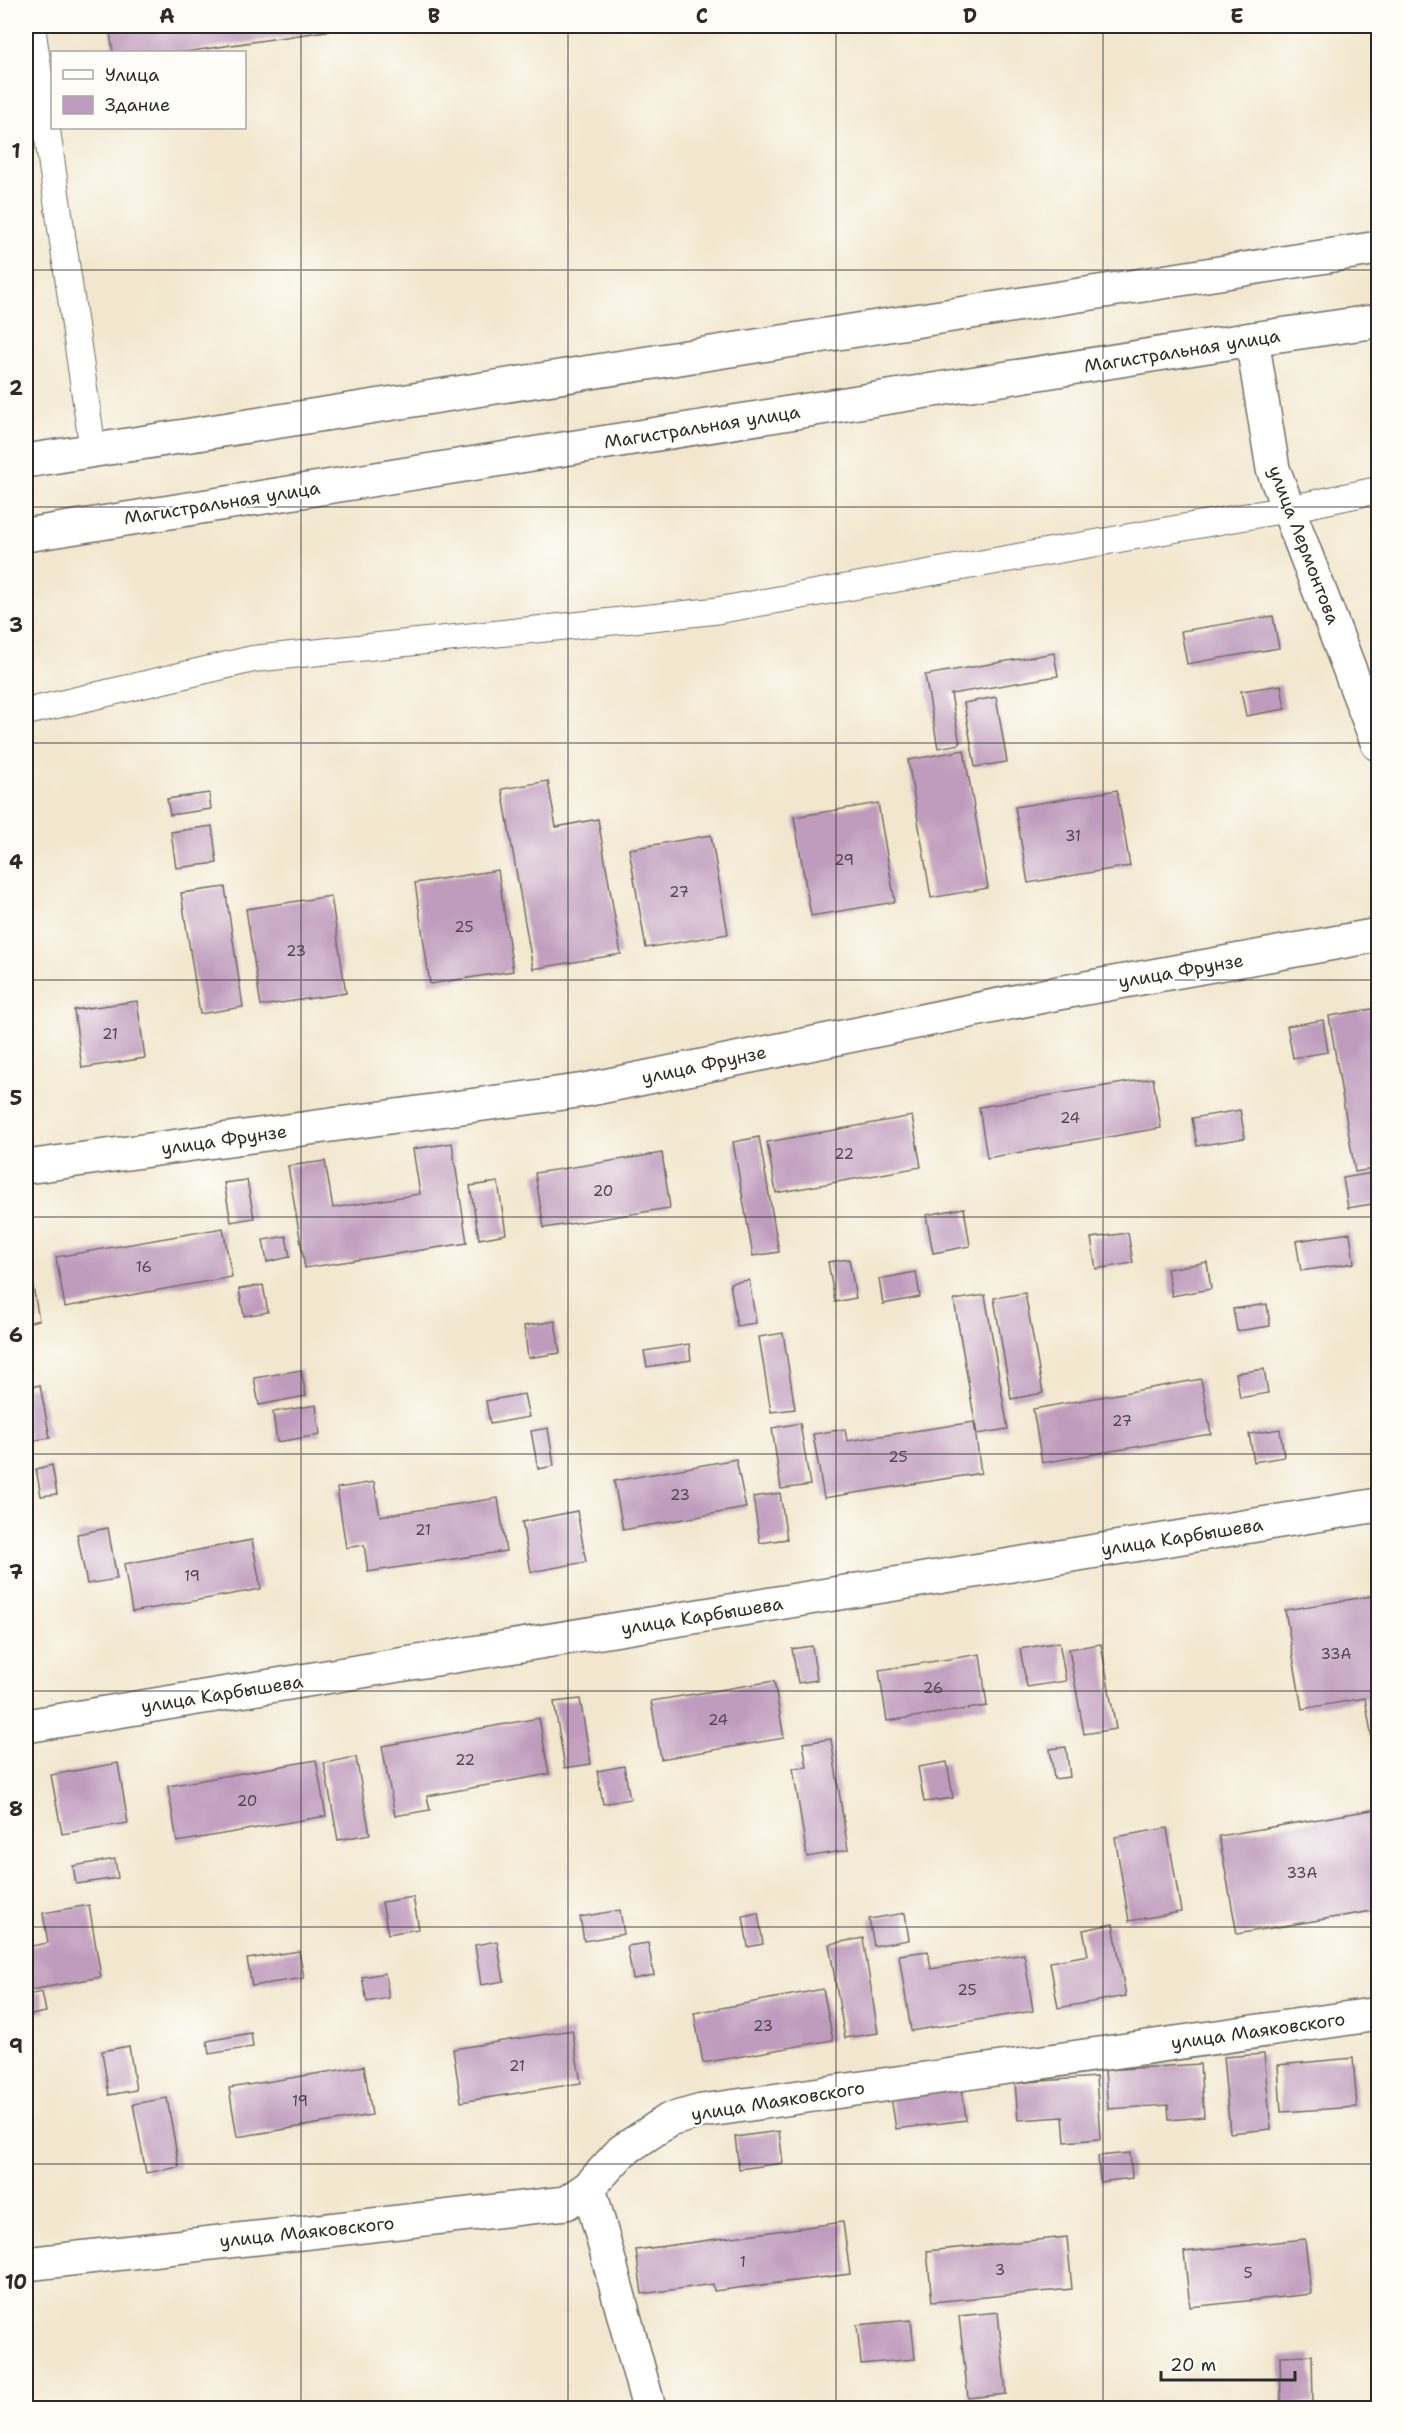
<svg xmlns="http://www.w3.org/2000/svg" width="1404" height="2434" font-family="'Shantell Sans',sans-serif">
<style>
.building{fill:#bf9cbd}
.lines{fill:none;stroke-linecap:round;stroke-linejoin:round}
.service-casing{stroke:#716d64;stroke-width:28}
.minor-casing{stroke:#716d64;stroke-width:36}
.secondary-casing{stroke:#716d64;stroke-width:36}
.service{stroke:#fff;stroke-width:26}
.minor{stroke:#fff;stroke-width:33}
.secondary{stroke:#fff;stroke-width:33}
.grid{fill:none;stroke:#2b2b2b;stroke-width:1.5;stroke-opacity:0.55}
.labels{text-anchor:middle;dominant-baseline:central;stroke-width:5;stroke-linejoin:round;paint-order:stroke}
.number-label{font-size:15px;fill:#504750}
.street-label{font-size:18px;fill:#2b2b2b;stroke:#fdfcf7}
.neatline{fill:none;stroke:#2b2b2b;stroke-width:2}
.grid-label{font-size:20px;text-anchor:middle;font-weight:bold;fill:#2b2b2b}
</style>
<rect width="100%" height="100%" fill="#fdfcf7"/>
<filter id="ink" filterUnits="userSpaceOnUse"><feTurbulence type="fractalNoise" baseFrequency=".0167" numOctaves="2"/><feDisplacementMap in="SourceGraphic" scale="12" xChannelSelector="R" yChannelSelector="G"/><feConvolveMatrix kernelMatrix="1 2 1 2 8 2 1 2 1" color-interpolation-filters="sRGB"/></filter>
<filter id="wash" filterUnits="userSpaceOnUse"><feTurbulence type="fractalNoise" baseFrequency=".008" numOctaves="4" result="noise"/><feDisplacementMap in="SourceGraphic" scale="24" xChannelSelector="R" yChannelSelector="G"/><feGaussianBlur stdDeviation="1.35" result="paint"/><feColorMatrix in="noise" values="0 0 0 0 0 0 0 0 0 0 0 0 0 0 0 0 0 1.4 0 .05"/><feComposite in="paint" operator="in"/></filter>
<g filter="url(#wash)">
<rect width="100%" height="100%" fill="#f2e7ce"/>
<g id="blocks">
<path class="building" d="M109,26H346V28L185,52H113Z
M1273,616L1279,648L1187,664L1181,631Z
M1054,653L1058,676L951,694L960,744L938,748L925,675Z
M1281,685L1285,709L1246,716L1241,691Z
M996,697L1007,762L975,767L964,703Z
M964,750L988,888L931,898L908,760Z
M548,781L556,827L598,819L621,954L533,969L502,789Z
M1117,790L1130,866L1028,883L1015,807Z
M209,793L211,809L170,815L167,799Z
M878,803L895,902L811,916L794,817Z
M212,826L217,863L176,868L171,832Z
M711,835L728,934L646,948L629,849Z
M498,870L513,971L430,984L415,883Z
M225,887L243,1007L200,1014L181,893Z
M331,896L346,993L261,1006L246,909Z
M137,1001L145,1058L82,1068L74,1010Z
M1378,1008V1168L1355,1172L1329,1016Z
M1323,1020L1328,1052L1293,1058L1287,1026Z
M1153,1078L1161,1128L987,1158L979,1107Z
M1240,1110L1245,1138L1197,1146L1192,1118Z
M912,1116L921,1167L776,1193L767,1142Z
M759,1137L779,1252L753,1256L733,1142Z
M452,1143L467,1243L305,1268L288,1166L325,1161L333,1208L420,1194L413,1149Z
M662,1153L670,1208L544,1228L535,1173Z
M1378,1172V1203L1348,1208L1343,1178Z
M247,1180L254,1218L231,1222L224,1183Z
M498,1182L506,1234L479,1239L470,1186Z
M964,1208L970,1246L933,1253L926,1215Z
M223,1228L232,1277L65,1307L56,1257Z
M1128,1233L1133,1263L1096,1269L1091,1238Z
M1350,1233L1354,1263L1301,1271L1296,1241Z
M286,1236L290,1257L267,1262L263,1240Z
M26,1240L29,1255H26Z
M849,1259L856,1298L835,1302L828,1262Z
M1207,1262L1211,1289L1172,1296L1167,1269Z
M29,1264L39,1320L26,1323V1265Z
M1378,1264V1288H1377L1374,1265Z
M916,1272L920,1297L883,1304L879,1279Z
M749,1280L756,1323L737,1326L730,1283Z
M263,1285L268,1312L244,1316L239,1289Z
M1025,1293L1043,1393L1011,1399L994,1298Z
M985,1295L1008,1429L977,1434L954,1300Z
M1267,1304L1270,1326L1237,1331L1233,1309Z
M555,1321L560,1353L528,1358L524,1326Z
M783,1333L795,1409L771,1412L759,1337Z
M689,1344L691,1360L647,1367L644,1351Z
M1264,1369L1268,1393L1240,1398L1236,1373Z
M301,1370L306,1396L259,1405L254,1378Z
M1201,1379L1211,1434L1042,1463L1033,1409Z
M40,1385L50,1438L30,1441L26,1418V1388Z
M524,1394L529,1417L490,1424L486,1401Z
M316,1405L320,1435L277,1442L273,1412Z
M974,1422L981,1473L824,1498L813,1434L845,1429L847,1441Z
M800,1423L810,1485L781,1489L772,1428Z
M548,1428L554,1466L538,1469L531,1431Z
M1280,1429L1284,1457L1254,1462L1249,1434Z
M736,1459L746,1508L623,1530L614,1481Z
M52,1465L57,1494L41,1496L36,1469Z
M374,1482L380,1516L498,1498L506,1551L368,1572L364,1545L346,1548L337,1488Z
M780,1493L787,1539L760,1543L753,1497Z
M577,1511L586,1562L531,1572L522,1522Z
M108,1528L117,1579L87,1584L77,1534Z
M252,1540L261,1589L132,1612L124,1564Z
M1378,1595V1767L1377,1768L1365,1698L1302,1709L1285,1610Z
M1059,1642L1066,1681L1027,1687L1020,1649Z
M1101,1644L1116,1729L1084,1734L1069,1649Z
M812,1646L817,1680L798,1683L792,1649Z
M980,1654L987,1706L887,1721L879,1670Z
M774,1681L784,1738L661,1759L651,1701Z
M580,1699L591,1764L565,1768L554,1702Z
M539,1718L549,1774L427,1796L430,1810L395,1816L382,1746Z
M831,1739L848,1850L807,1857L793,1768L807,1767L803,1743Z
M1066,1747L1070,1777L1054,1779L1050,1749Z
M356,1757L370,1834L338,1840L324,1763Z
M316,1760L326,1816L177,1842L168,1786Z
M947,1762L953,1798L924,1802L918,1767Z
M118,1763L128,1823L62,1834L51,1775Z
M624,1766L630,1799L603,1804L597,1771Z
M1378,1809V1910L1237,1934L1219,1836Z
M1167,1828L1181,1912L1129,1921L1115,1837Z
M115,1859L118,1878L76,1884L73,1866Z
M413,1897L419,1929L388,1934L382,1902Z
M89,1905L101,1977L31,1990L26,1947L48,1943L43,1913Z
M620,1910L624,1934L584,1941L580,1917Z
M758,1913L763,1944L748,1947L743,1916Z
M905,1913L909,1940L874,1946L869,1919Z
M1113,1924L1126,1996L1058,2008L1050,1962L1088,1955L1083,1930Z
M863,1938L878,2033L845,2038L829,1944Z
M497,1941L504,1981L481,1985L475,1945Z
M648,1943L654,1975L633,1979L627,1946Z
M299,1951L304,1978L252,1986L247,1959Z
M928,1951L931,1969L1024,1954L1033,2011L911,2031L899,1955Z
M385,1973L389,1998L367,2002L362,1977Z
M823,1989L833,2040L703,2063L694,2013Z
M42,1992L46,2012L26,2016V1995Z
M572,2030L581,2083L461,2102L453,2049Z
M251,2033L253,2047L209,2054L207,2041Z
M129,2046L136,2090L109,2095L102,2051Z
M1264,2054L1271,2129L1230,2133L1223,2057Z
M1353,2058L1357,2107L1281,2112L1278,2065Z
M1200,2064L1204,2117L1169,2120L1168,2105L1108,2109L1105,2070Z
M364,2066L372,2115L237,2137L229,2088Z
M1096,2077L1100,2139L1065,2142L1063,2117L1018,2120L1015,2083Z
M962,2088L966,2120L896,2129L891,2097Z
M167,2098L179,2167L146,2173L133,2104Z
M26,2118L30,2139H26Z
M779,2131L783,2163L739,2169L735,2137Z
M1130,2153L1132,2178L1100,2182L1098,2156Z
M843,2222L850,2274L714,2291L713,2284L642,2294L636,2250Z
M1067,2237L1072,2289L932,2302L927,2251Z
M1305,2239L1311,2294L1190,2307L1184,2252Z
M998,2312L1006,2394L968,2398L959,2316Z
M911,2320L915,2359L861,2364L857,2325Z
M1312,2355L1313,2403L1281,2404L1280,2356Z"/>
</g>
</g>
<g filter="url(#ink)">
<use href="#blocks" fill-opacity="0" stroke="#716d64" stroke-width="1.5"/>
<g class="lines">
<g class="service-casing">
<path id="service" d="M33,33L93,451
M26,712L253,659L714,611L1288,509L1378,490"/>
</g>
<g class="minor-casing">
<path id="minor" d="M1252,339L1273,469L1378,744
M26,1167L585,1090L1053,994L1378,935
M26,1726L1378,1505
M589,2187L649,2408
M26,2264L566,2203L589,2187L622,2151L669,2120L702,2111L1378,2014"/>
</g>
<g class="secondary-casing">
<path id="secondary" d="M26,461L1378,248
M26,535L1252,339L1378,321"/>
</g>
<use href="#service" class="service"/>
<use href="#minor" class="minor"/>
<use href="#secondary" class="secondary"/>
</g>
</g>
<path class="grid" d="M301,26V2408M568,26V2408M836,26V2408M1103,26V2408M26,270H1378M26,507H1378M26,743H1378M26,980H1378M26,1217H1378M26,1454H1378M26,1691H1378M26,1927H1378M26,2164H1378"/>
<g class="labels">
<g class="number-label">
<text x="1073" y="836">31</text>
<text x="844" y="860">29</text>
<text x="679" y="892">27</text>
<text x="464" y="927">25</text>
<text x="296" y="951">23</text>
<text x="110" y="1034">21</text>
<text x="1070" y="1118">24</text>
<text x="844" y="1154">22</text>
<text x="603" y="1191">20</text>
<text x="144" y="1267">16</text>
<text x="1122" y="1421">27</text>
<text x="898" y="1457">25</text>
<text x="680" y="1495">23</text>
<text x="423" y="1530">21</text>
<text x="192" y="1576">19</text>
<text x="1336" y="1654">33А</text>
<text x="933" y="1688">26</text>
<text x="718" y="1720">24</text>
<text x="465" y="1760">22</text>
<text x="247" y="1801">20</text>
<text x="1302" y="1873">33А</text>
<text x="967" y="1990">25</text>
<text x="763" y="2026">23</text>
<text x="517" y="2066">21</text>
<text x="300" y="2101">19</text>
<text x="743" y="2262">1</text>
<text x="1000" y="2270">3</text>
<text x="1248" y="2273">5</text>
</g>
<g class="street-label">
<text transform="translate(1182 351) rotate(-9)">Магистральная улица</text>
<text transform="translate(702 427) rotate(-9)">Магистральная улица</text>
<text transform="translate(222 503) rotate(-9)">Магистральная улица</text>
<text transform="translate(1304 545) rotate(69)">улица Лермонтова</text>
<text transform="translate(1181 971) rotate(-10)">улица Фрунзе</text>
<text transform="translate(704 1065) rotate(-12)">улица Фрунзе</text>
<text transform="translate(224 1140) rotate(-8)">улица Фрунзе</text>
<text transform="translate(1182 1537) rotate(-9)">улица Карбышева</text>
<text transform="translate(702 1616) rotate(-9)">улица Карбышева</text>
<text transform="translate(222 1694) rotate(-9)">улица Карбышева</text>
<text transform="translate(1258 2031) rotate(-8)">улица Маяковского</text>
<text transform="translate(778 2101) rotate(-9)">улица Маяковского</text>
<text transform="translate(307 2232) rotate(-6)">улица Маяковского</text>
</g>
</g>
<rect width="1404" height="2434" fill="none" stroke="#fdfcf7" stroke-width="66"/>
<rect x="51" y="51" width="195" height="78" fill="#fdfcf7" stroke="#a9a8a5" stroke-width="1.5"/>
<rect x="63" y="70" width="30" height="9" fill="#ffffff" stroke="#a9a8a5" stroke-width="1.5"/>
<text x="105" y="81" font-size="18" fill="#2b2b2b">Улица</text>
<rect x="63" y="96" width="30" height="18" fill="#bf9cbd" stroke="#a9a8a5" stroke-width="1.5"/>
<text x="105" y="111" font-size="18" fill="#2b2b2b">Здание</text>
<path d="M1161 2371v9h134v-9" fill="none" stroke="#2b2b2b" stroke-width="3"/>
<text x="1170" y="2371" font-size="18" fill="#2b2b2b" stroke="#fdfcf7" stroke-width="4.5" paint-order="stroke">20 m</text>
<rect x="33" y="33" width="1338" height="2368" class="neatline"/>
<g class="grid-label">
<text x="167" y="23">A</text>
<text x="434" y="23">B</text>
<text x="702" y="23">C</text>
<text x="970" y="23">D</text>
<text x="1237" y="23">E</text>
<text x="16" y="158">1</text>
<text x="16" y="395">2</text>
<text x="16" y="632">3</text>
<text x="16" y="869">4</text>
<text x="16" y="1105">5</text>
<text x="16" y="1342">6</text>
<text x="16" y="1579">7</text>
<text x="16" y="1816">8</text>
<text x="16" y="2053">9</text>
<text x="16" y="2289">10</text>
</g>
</svg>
